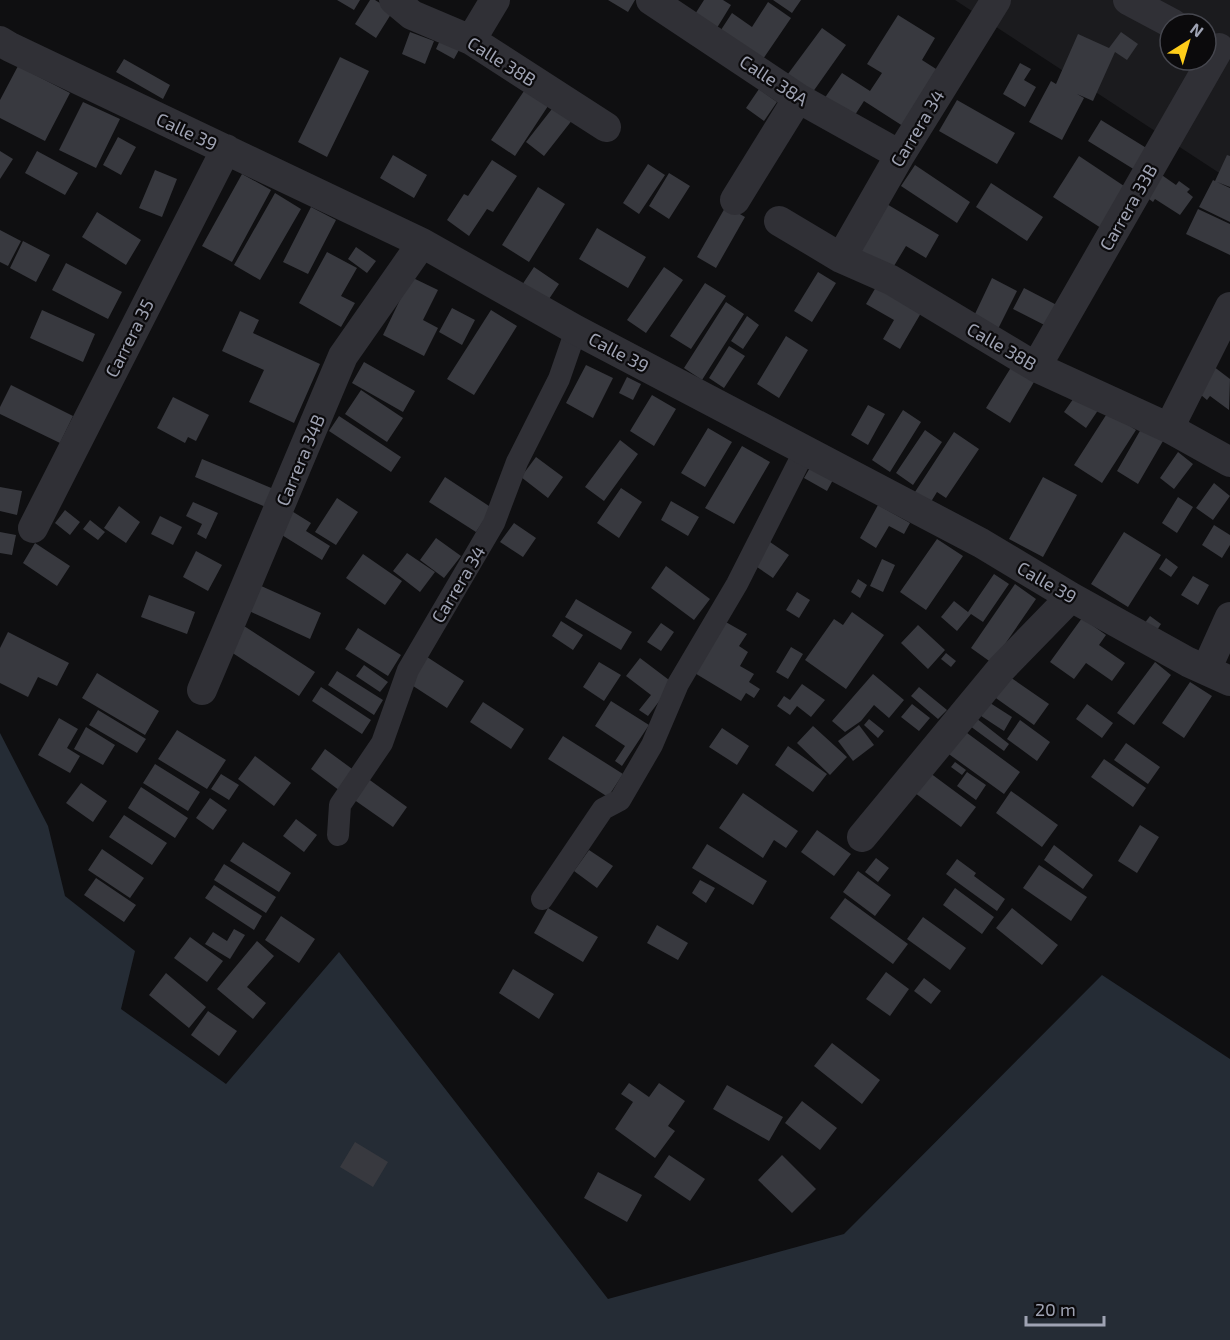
<svg xmlns="http://www.w3.org/2000/svg" width="1230" height="1340" font-family="'Exo 2',sans-serif">
<style>
.built{fill:#1b1b1e;fill-rule:evenodd}
.water{fill:#252c35}
.building{fill:#38393f}
.lines{fill:none;stroke-linecap:round;stroke-linejoin:round}
.pedestrian{stroke:#303036;stroke-width:22}
.minor{stroke:#303036;stroke-width:30}
.labels{text-anchor:middle;dominant-baseline:central;stroke-width:4.5;stroke-linejoin:round;paint-order:stroke}
.street-label{font-size:18px;fill:#9fa3b3;stroke:#0b0a0c}
</style>
<rect width="100%" height="100%" fill="#0f0f11"/>
<path class="built" d="M955,0H1230V180ZM1170,24H1206V60H1170Z"/>
<path class="water" d="M0,733L48,826L65,896L135,951L121,1009L226,1084L339,952L608,1299L844,1234L1102,975L1230,1059V1340H0Z"/>
<path class="building" d="M337,0H360L354,10Z
M370,0H375L393,11L376,38L355,24Z
M608,0H635L628,12Z
M704,0H723L731,5L712,36L690,22Z
M773,0H801L792,13Z
M768,2L791,18L761,62L717,36L732,13L752,27Z
M898,15L935,38L922,60L958,83L923,139L864,101L853,118L824,99L842,73L870,91L882,73L867,64Z
M822,28L846,45L810,96L785,78Z
M410,32L434,41L425,64L402,54Z
M1121,32L1138,44L1127,60L1115,52L1093,101L1077,94L1084,98L1062,140L1029,122L1051,81L1056,84L1078,34L1109,48Z
M441,38L460,48L454,59L436,49Z
M340,57L369,71L327,157L298,142Z
M124,59L170,85L163,99L116,72Z
M1020,63L1031,69L1024,80L1036,87L1025,107L1003,94Z
M18,66L70,93L45,141L0,118V100Z
M759,89L777,102L764,121L746,108Z
M524,91L548,106L515,156L491,140Z
M957,100L1015,133L997,164L939,131Z
M83,102L120,119L96,168L59,150Z
M555,105L573,119L544,156L526,142Z
M1101,120L1148,149L1135,170L1088,141Z
M118,137L136,147L121,175L103,165Z
M0,151L13,159L0,179Z
M37,151L78,173L65,195L25,173Z
M393,155L427,175L414,198L380,178Z
M1227,155L1230,156V187L1217,182L1230,188V222L1199,207L1213,180L1215,181Z
M1079,156L1127,188L1101,228L1053,197Z
M492,160L517,176L493,212L487,209L469,236L447,220L464,194L468,196Z
M648,164L665,175L639,214L623,203Z
M915,165L970,202L957,223L901,186Z
M155,170L177,179L162,217L139,208Z
M1156,171L1176,185L1179,181L1190,189L1187,192L1193,197L1180,215L1155,199L1153,202L1149,199Z
M669,173L690,186L669,219L649,206Z
M242,174L271,190L232,262L202,246Z
M991,183L1043,217L1027,241L976,207Z
M538,187L565,204L529,262L502,245Z
M275,193L301,209L260,280L234,265Z
M885,203L939,235L926,258L906,246L891,271L858,251Z
M726,206L745,217L716,268L697,257Z
M311,207L336,220L308,274L283,262Z
M1198,209L1230,224V255L1186,234Z
M97,212L141,240L126,265L82,237Z
M597,228L646,257L628,288L579,259Z
M0,230L21,241L8,266L0,262Z
M23,241L50,255L36,282L10,268Z
M356,247L376,261L367,273L348,259Z
M327,252L357,268L341,296L355,303L341,327L299,303Z
M66,263L122,292L108,319L52,290Z
M534,267L559,284L547,302L522,285Z
M664,267L683,280L646,333L627,320Z
M818,272L836,283L812,322L794,311Z
M411,277L438,290L423,320L438,328L424,356L383,335Z
M992,278L1017,291L989,347L965,335Z
M705,283L726,296L691,349L670,336Z
M876,287L921,313L900,349L883,339L894,320L866,304Z
M1024,288L1074,314L1064,335L1013,309Z
M726,302L744,314L702,380L684,368Z
M452,308L475,320L462,345L439,332Z
M42,310L95,334L83,362L30,338Z
M491,310L517,326L474,395L447,379Z
M240,311L259,320L253,333L320,364L294,423L249,402L264,370L222,351Z
M747,316L759,325L743,349L731,341Z
M786,336L808,350L779,398L757,384Z
M729,346L745,356L724,388L709,378Z
M1018,356L1041,370L1010,423L986,408Z
M364,362L415,391L403,412L352,383Z
M1209,363L1230,379L1229,410L1210,396L1207,400L1189,385Z
M586,365L613,378L593,418L566,403Z
M627,377L641,384L633,400L619,393Z
M11,385L73,416L60,443L0,414V407Z
M1083,385L1105,400L1086,428L1064,412Z
M361,390L403,418L387,442L345,414Z
M652,395L676,409L654,446L630,431Z
M173,397L209,415L196,441L188,437L185,443L157,428Z
M868,405L885,414L868,445L851,435Z
M903,410L921,422L890,472L872,460Z
M1108,412L1136,430L1102,483L1074,465Z
M339,416L401,457L391,472L329,431Z
M708,428L732,442L705,487L681,473Z
M1141,429L1163,441L1138,484L1117,471Z
M925,430L942,442L913,485L896,473Z
M954,432L979,449L946,498L937,492L929,505L913,495Z
M620,440L638,454L604,501L585,487Z
M742,446L770,462L734,524L705,508Z
M1178,452L1193,464L1174,489L1160,478Z
M536,457L563,477L548,498L521,477Z
M202,459L276,490L268,508L195,477Z
M811,466L834,478L827,491L804,478Z
M445,477L492,508L476,532L429,502Z
M1043,477L1077,495L1043,557L1009,539Z
M1214,483L1230,496L1213,520L1196,508Z
M0,487L22,491L17,515L0,511Z
M621,488L642,502L619,538L597,523Z
M1178,497L1193,507L1177,533L1162,523Z
M337,498L358,512L336,545L315,532Z
M671,501L699,517L688,536L661,520Z
M193,502L218,513L206,539L197,534L202,524L186,516Z
M878,505L910,523L904,534L889,526L876,548L860,538Z
M119,506L140,522L126,543L104,528Z
M65,510L80,522L70,535L55,523Z
M290,510L311,523L306,531L330,546L322,560L277,532Z
M160,516L182,527L173,545L151,534Z
M90,520L105,532L98,540L83,529Z
M514,523L536,538L523,557L500,542Z
M1214,525L1230,535V545L1222,558L1202,545Z
M0,532L16,535L12,555L0,553Z
M1124,532L1161,555L1128,607L1091,584Z
M436,538L461,556L444,578L420,560Z
M937,539L963,556L926,610L900,592Z
M770,542L789,555L773,578L754,565Z
M35,543L70,566L57,586L23,563Z
M196,551L222,565L208,591L183,577Z
M407,553L435,572L420,592L393,571Z
M363,554L402,581L385,605L346,578Z
M1166,558L1178,567L1171,577L1159,569Z
M882,559L895,565L883,592L870,586Z
M666,566L710,599L694,620L651,588Z
M994,574L1009,584L983,622L971,614L957,631L941,617L954,601L968,612Z
M1193,576L1209,585L1198,605L1181,595Z
M858,579L867,585L860,598L851,592Z
M1015,584L1036,599L992,663L971,648Z
M259,585L321,613L310,639L247,610Z
M797,592L810,600L799,618L786,610Z
M149,595L195,612L187,634L141,617Z
M576,599L632,632L621,650L565,617Z
M852,612L884,635L846,689L805,660L834,619L843,625Z
M1150,616L1161,624L1155,633L1144,624Z
M1082,618L1106,635L1099,645L1125,663L1112,681L1086,663L1074,679L1050,662Z
M561,621L583,635L573,650L552,636Z
M724,621L747,634L739,646L748,652L740,666L754,674L749,682L760,689L754,698L746,693L741,701L693,672Z
M661,623L674,632L661,651L647,642Z
M918,625L945,650L928,669L901,643Z
M244,626L315,672L299,696L228,650Z
M358,628L401,655L388,676L345,649Z
M8,632L69,663L57,686L38,677L28,697L0,683V648Z
M791,647L803,654L788,679L776,672Z
M946,653L956,661L951,667L941,659Z
M424,655L464,681L447,708L407,682Z
M640,658L673,683L648,716L639,710L651,695L626,676Z
M599,662L621,675L604,701L583,687Z
M1155,662L1171,675L1134,725L1117,713Z
M364,665L388,682L380,692L356,676Z
M337,671L383,700L374,715L328,685Z
M97,673L159,711L145,735L82,698Z
M873,674L904,700L889,718L874,705L861,721L845,732L832,721Z
M1007,675L1049,704L1034,725L993,696Z
M1190,682L1212,696L1184,738L1162,723Z
M802,684L825,700L811,717L797,706L790,715L777,706L784,696L790,700Z
M321,687L371,720L362,734L312,701Z
M919,687L947,710L938,719L911,696Z
M611,701L649,725L622,766L615,761L625,746L595,726Z
M987,701L1012,717L1004,731L978,714Z
M483,702L524,729L511,749L470,722Z
M912,704L930,718L919,731L901,717Z
M1087,704L1113,723L1102,738L1076,719Z
M98,710L146,739L137,753L89,725Z
M59,718L78,729L67,748L80,756L70,773L38,755Z
M976,718L1009,744L1004,751L970,726Z
M869,719L884,731L878,738L864,725Z
M1020,720L1050,742L1037,761L1007,739Z
M859,725L874,745L853,761L838,741Z
M813,726L847,757L830,775L797,743Z
M86,727L115,745L103,765L74,749Z
M722,728L749,746L737,765L709,747Z
M177,730L226,760L207,789L158,759Z
M963,730L1020,772L1004,794L946,752Z
M563,736L623,774L608,797L548,759Z
M1126,743L1160,767L1148,784L1114,760Z
M788,746L827,774L813,792L775,765Z
M325,749L359,774L344,794L311,769Z
M255,756L291,783L274,806L238,779Z
M1104,759L1146,788L1133,807L1091,777Z
M955,762L966,770L962,775L951,767Z
M155,764L200,792L188,811L143,783Z
M926,770L976,807L961,827L911,790Z
M967,772L986,785L976,800L957,786Z
M221,774L239,785L229,800L211,789Z
M367,778L407,807L393,827L353,799Z
M81,783L107,801L93,822L66,803Z
M141,787L188,818L175,838L128,808Z
M1011,791L1058,825L1042,847L996,813Z
M743,793L798,831L786,848L774,840L763,858L719,828Z
M210,798L227,810L213,830L196,818Z
M124,815L167,843L152,865L109,837Z
M296,819L317,835L304,852L283,836Z
M1140,825L1159,837L1137,873L1118,861Z
M817,830L851,854L834,876L801,852Z
M243,842L291,873L279,892L230,861Z
M707,844L767,881L753,905L692,868Z
M1054,845L1093,875L1083,889L1044,860Z
M102,849L144,878L130,898L88,870Z
M589,850L613,866L597,888L574,871Z
M876,858L889,868L878,882L865,872Z
M957,859L976,873L974,876L1005,899L997,911L946,874Z
M224,864L276,897L266,913L214,880Z
M1039,865L1087,897L1071,921L1023,888Z
M858,871L891,895L875,916L843,892Z
M96,878L136,905L124,922L84,895Z
M700,880L715,888L706,903L692,893Z
M214,885L262,916L254,930L205,898Z
M955,888L994,917L982,934L943,905Z
M845,898L908,944L893,964L830,918Z
M548,908L598,937L583,962L534,933Z
M1012,908L1058,945L1042,965L996,928Z
M281,916L315,939L299,963L265,940Z
M923,917L966,948L950,970L907,939Z
M657,925L688,943L678,960L647,943Z
M234,929L245,935L230,959L205,944L213,932L227,941Z
M190,937L223,961L207,982L174,958Z
M257,941L274,956L247,987L266,1003L253,1019L217,989Z
M513,969L554,994L539,1019L499,993Z
M886,972L909,989L890,1016L866,999Z
M166,973L206,1007L189,1028L149,995Z
M924,978L941,991L931,1004L914,991Z
M208,1011L237,1031L219,1056L191,1035Z
M832,1043L880,1080L862,1104L814,1066Z
M629,1083L649,1097L659,1083L685,1101L668,1126L675,1131L655,1158L615,1129L633,1102L621,1094Z
M727,1085L783,1117L769,1141L713,1109Z
M802,1101L837,1128L820,1150L785,1123Z
M355,1142L388,1162L373,1187L340,1167Z
M669,1155L705,1179L690,1201L654,1177Z
M782,1155L816,1189L792,1213L758,1180Z
M598,1172L642,1195L627,1222L584,1198Z"/>
<g class="lines">
<path class="pedestrian" d="M338,835L340,805L382,743L408,670L494,523L517,462L559,379L576,330
M542,899L603,809L620,800L652,745L678,684L737,584L805,450"/>
<path class="minor" d="M394,0L412,15L471,40L606,127
M651,0L798,98L900,155
M1128,0L1173,24
M471,40L495,0
M0,41L10,47L422,243L576,330L981,543L1071,597L1188,662L1230,681
M735,200L798,98
M779,221L841,258L891,280L1036,367L1169,428L1230,462
M841,258L900,155L996,0
M1036,367L1219,48
M1169,428L1230,307
M33,528L226,149
M1206,670L1230,617
M202,690L343,356L422,243
M862,837L1001,669L1071,597"/>
</g>
<g class="labels">
<g class="street-label">
<text transform="translate(502 61) rotate(32)">Calle 38B</text>
<text transform="translate(774 80) rotate(33)">Calle 38A</text>
<text transform="translate(917 128) rotate(-59)">Carrera 34</text>
<text transform="translate(187 131) rotate(25)">Calle 39</text>
<text transform="translate(1128 207) rotate(-60)">Carrera 33B</text>
<text transform="translate(129 338) rotate(-63)">Carrera 35</text>
<text transform="translate(1002 346) rotate(30)">Calle 38B</text>
<text transform="translate(619 352) rotate(28)">Calle 39</text>
<text transform="translate(300 460) rotate(-67)">Carrera 34B</text>
<text transform="translate(1047 582) rotate(30)">Calle 39</text>
<text transform="translate(458 584) rotate(-59)">Carrera 34</text>
</g>
</g>
<g transform="translate(1188 42) rotate(37)"><circle r="28" fill="#0b0a0c" stroke="#46474f" stroke-width="1.5"/>
<path d="M0-4.5L10 22L0 15L-10 22Z" fill="#fecd1a"/>
<text y="-9" font-size="16" font-weight="bold" text-anchor="middle" fill="#9fa3b3">N</text>
</g>
<path d="M1026 1316v9h78v-9" fill="none" stroke="#9fa3b3" stroke-width="3"/>
<text x="1035" y="1316" font-size="18" fill="#9fa3b3" stroke="#0b0a0c" stroke-width="4.5" paint-order="stroke">20 m</text>
</svg>
